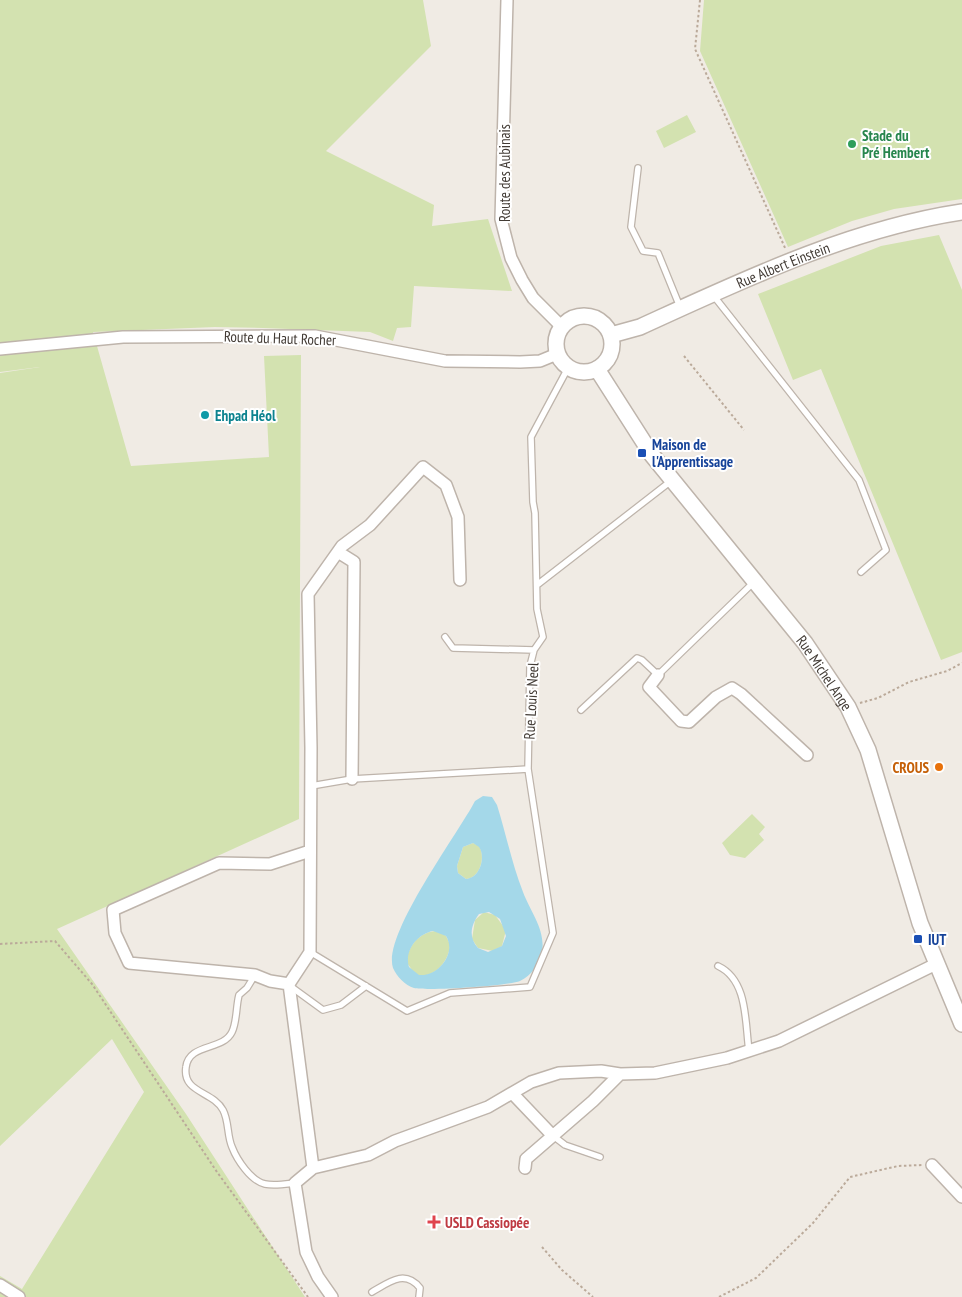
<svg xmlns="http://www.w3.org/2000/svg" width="962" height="1297" font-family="'PT Sans Narrow',sans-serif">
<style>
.green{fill:#d3e2b0}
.water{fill:#a4d8e9;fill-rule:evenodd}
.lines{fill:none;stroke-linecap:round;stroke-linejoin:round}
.service-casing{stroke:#beb4ab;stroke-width:8}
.minor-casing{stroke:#beb4ab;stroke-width:14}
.tertiary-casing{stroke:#beb4ab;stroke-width:18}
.path{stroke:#bbaa9a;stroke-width:2;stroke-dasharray:2.5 2.5;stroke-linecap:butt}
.service{stroke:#fff;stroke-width:5.5}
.minor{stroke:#fff;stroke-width:11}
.tertiary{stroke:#fff;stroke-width:15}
.leisure-dot{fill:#2e9e5b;stroke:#fff;stroke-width:2}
.culture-dot{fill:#0f9aa8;stroke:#fff;stroke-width:2}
.transit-dot{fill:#1a4fb4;stroke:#fff;stroke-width:2}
.food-dot{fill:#e8710a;stroke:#fff;stroke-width:2}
.health-dot{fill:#e0444e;stroke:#fff;stroke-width:2}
.labels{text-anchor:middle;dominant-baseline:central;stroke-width:4;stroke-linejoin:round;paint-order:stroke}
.leisure-label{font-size:15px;font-weight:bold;fill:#27864d;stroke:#fff;text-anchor:start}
.street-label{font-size:15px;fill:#423b35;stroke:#fff}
.culture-label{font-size:15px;font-weight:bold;fill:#0d838f;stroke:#fff;text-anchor:start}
.transit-label{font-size:15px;font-weight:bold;fill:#164399;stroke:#fff;text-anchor:start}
.food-label{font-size:15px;font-weight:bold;fill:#c56008;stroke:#fff;text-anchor:end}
.health-label{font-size:15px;font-weight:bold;fill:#be3a42;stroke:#fff;text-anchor:start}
</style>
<rect width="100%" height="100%" fill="#f0ebe4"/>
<path class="green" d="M0,0H423L431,46L326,151L434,205L432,226L488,219L512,291L414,286L411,327L397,328L393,341L370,332L263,328L215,327L93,332L131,466L269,457L264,356L301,355L299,819L57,929L186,1114L305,1297H0V1276L22,1289L144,1092L112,1039L0,1146V373L40,367L0,372Z
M704,0H962V199L894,209L852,221L788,247L700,51Z
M687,115L696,132L664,148L656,131Z
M939,235L962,290V652L941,660L821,369L793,380L758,294L881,246Z
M752,814L765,827L759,834L764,840L745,858L730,855L722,843Z
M473,843L479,846C486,857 480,878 466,879L458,873L457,866L463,847Z
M484,912L495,915L506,930L502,946L493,951L478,948L472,939L475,920Z
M438,931L446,936L450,944C450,961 433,981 415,974L407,963C406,947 421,930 438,931Z"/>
<path class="water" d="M483,796L492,797L497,805C506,834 512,864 523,892C530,911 546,930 542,952C540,964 531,976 520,981C507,986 428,991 414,988C405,985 397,977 393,968C382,935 458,834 475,801ZM473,843L479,847C486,857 480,878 466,879L458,873L457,866L463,847ZM489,912L500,919L506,936L502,946L488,952L478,948C468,937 471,925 479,914ZM433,931L446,936C457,953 438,977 419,975L409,967C404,951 417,934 433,931Z"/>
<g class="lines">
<g class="service-casing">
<path id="service" d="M638,168L631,227L643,251L658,253L680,307
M713,295L859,480L886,550L861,572
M537,585L671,481
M445,637L453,648L534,650
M581,710L637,658L642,660L658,675L754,582
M311,786L352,779L528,769L530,666L534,650L543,637L537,609L535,513L533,502L531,437L568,368
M310,952L407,1011L450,993L530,987L553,933L528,769
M718,966C748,980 745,1022 749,1051
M255,975L247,988L239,995C236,1006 237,1022 232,1032C223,1051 189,1043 186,1067C182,1093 213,1091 223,1110C229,1121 227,1136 232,1147C237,1160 251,1181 265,1184C274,1186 286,1184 295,1183
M290,986L323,1010L341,1005L366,986
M552,1135L565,1145L600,1157
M372,1292C389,1282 405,1269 420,1288L419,1297"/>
</g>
<g class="minor-casing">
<path id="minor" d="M507,0L501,219L511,258L522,280L533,298L562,327
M0,349L123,337L315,336L445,361L520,362L540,361L557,354
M338,552L354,562L352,779
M658,675L649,687L681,721L689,722L716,697L732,688L741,694L807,755
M310,851L270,864L219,863L113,910L115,933L129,963L255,975L270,981L289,984L313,1168
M289,984L310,952L311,748L308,594L342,546L370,525L423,467L446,485L458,517L460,580
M513,1094L552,1135
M932,1165L962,1197
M525,1168L526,1159L593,1101L620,1074
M0,1285L19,1297
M332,1297L318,1277L306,1252L295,1183L313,1168L368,1155L395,1141L488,1107L531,1082L559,1073L601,1071L620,1074L655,1073L727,1058L779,1041L936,964"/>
</g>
<g class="tertiary-casing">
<g id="tertiary">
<circle cx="584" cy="344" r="28"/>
<path id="s1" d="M611,335L640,327C743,280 849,229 962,212"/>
<path id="s2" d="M597,369L652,455L805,643L848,707L868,750L920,923L962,1024"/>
</g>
</g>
<path class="path" d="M700,0L695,49L786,250
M684,356L744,430
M860,703L878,698L909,682L947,671L962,663
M0,944L55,941L92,984L217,1172L308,1297
M542,1247L562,1270L593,1297
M719,1297L756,1278L813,1223L850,1177L898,1166L922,1165"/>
<use href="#service" class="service"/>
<use href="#minor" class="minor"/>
<use href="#tertiary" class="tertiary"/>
</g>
<circle class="leisure-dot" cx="852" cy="144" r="5"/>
<circle class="culture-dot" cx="205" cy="415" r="5"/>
<g class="transit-dot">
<rect x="637" y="448" width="10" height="10" rx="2.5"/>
<rect x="913" y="934" width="10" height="10" rx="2.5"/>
</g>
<circle class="food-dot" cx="939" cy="767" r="5"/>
<path class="health-dot" d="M431.5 1214.5h5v5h5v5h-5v5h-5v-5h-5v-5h5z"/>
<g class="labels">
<g class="leisure-label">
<text x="862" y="135">Stade du<tspan x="862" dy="17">Pré Hembert</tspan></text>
</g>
<g class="street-label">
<text transform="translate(504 173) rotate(-90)">Route des Aubinais</text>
<text stroke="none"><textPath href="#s1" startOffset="186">Rue Albert Einstein</textPath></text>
<text transform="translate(280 338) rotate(2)">Route du Haut Rocher</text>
<text stroke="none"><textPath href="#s2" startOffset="380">Rue Michel Ange</textPath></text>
<text transform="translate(531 701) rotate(-87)">Rue Louis Neel</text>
</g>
<g class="culture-label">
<text x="215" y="415">Ehpad Héol</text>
</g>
<g class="transit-label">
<text x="652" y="444">Maison de<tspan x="652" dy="17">l'Apprentissage</tspan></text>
<text x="928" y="939">IUT</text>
</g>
<g class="food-label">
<text x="929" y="767">CROUS</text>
</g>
<g class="health-label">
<text x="445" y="1222">USLD Cassiopée</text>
</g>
</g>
</svg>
